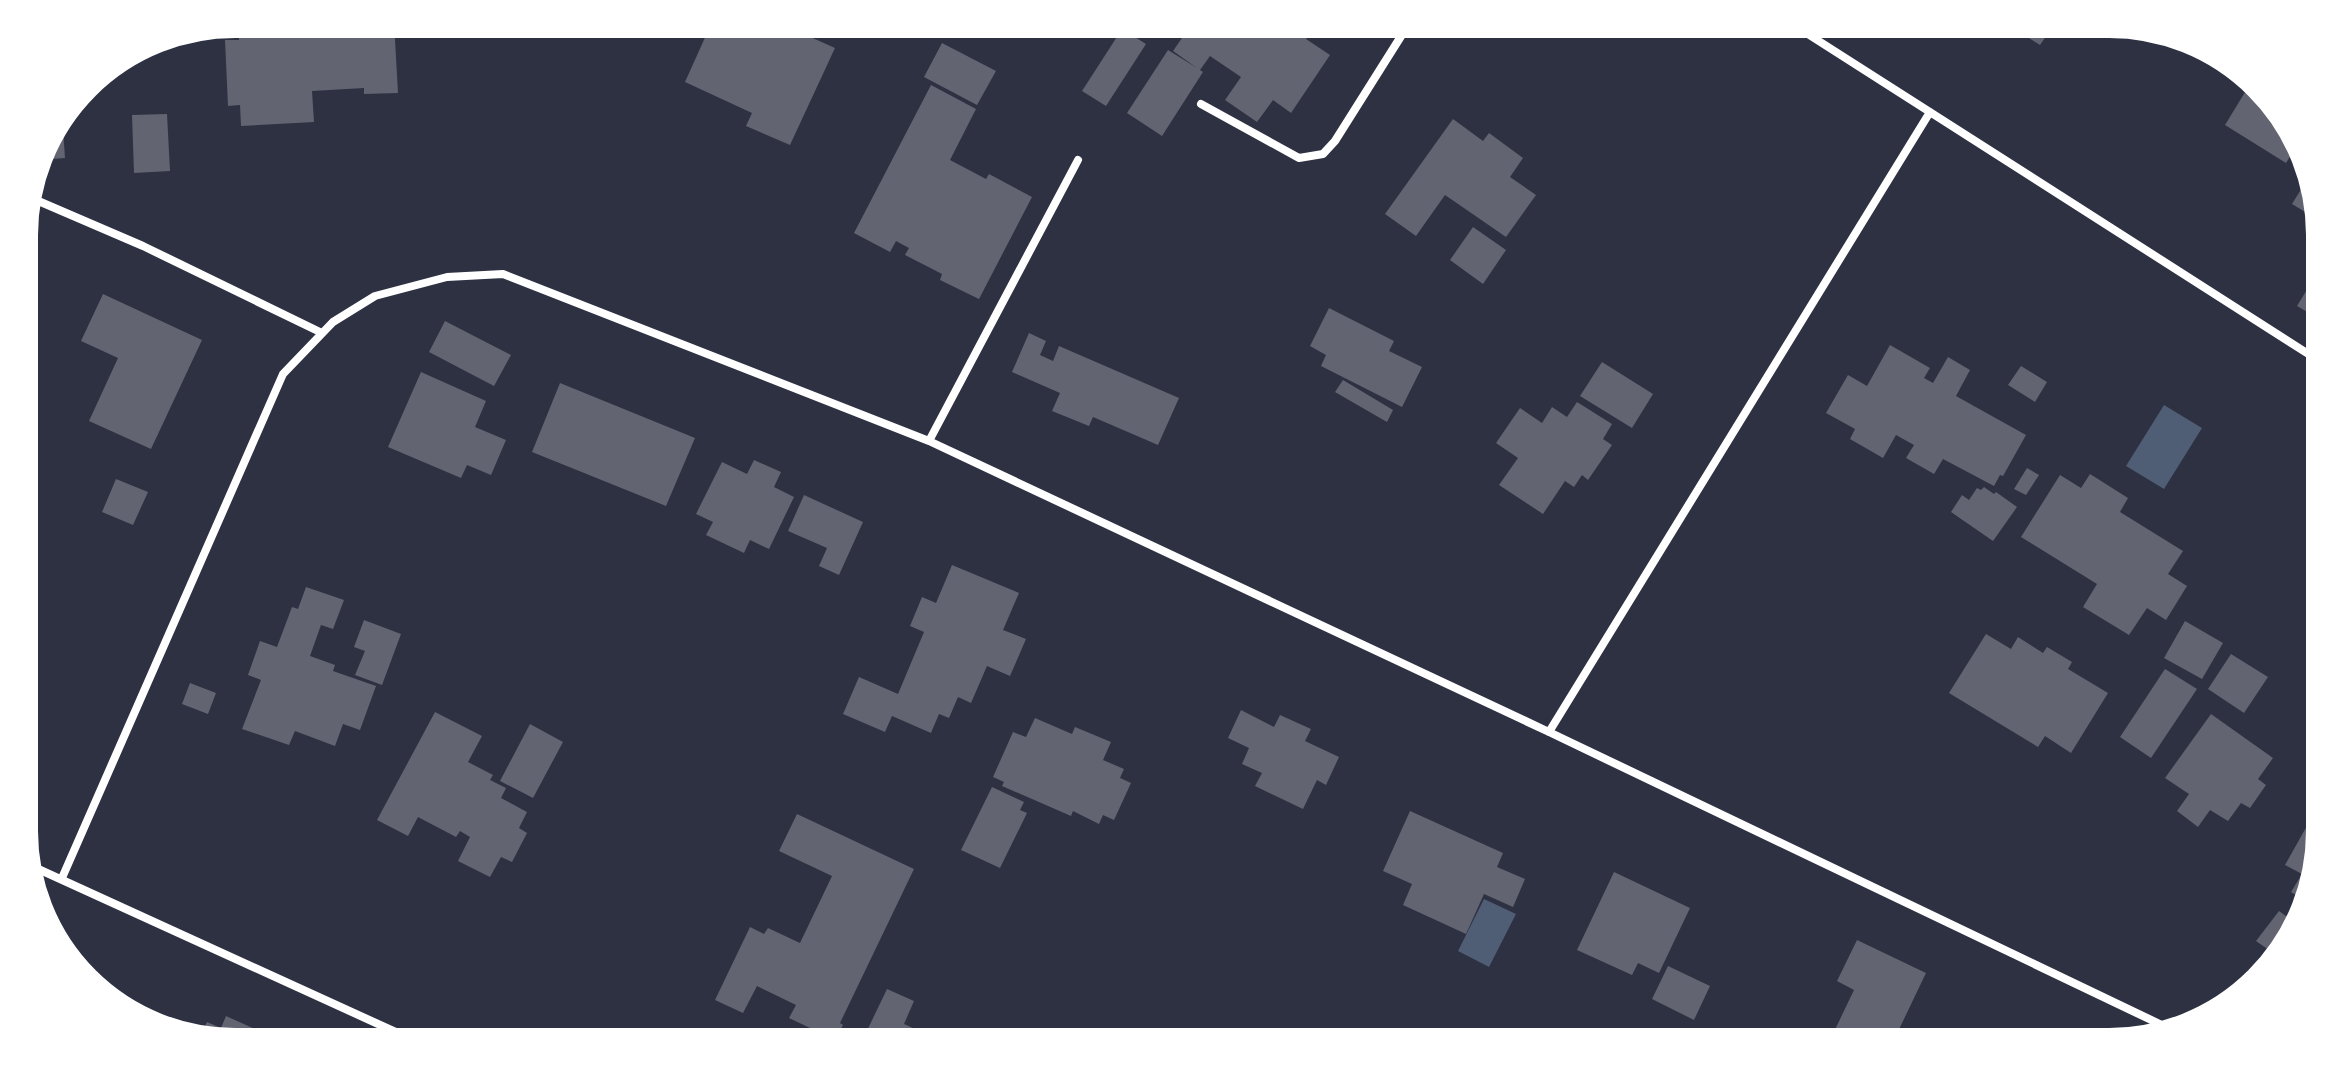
<svg xmlns="http://www.w3.org/2000/svg" width="2344" height="1066" font-family="'Varela Round',sans-serif">
<style>
.water{fill:#4f5d75}
.building{fill:#626471}
.lines{fill:none;stroke-linecap:round;stroke-linejoin:round}
.minor{stroke:#fff;stroke-width:8}
.rim{fill:none;stroke:#fff;stroke-width:4}
</style>
<rect width="100%" height="100%" fill="#2d3142"/>
<path class="water" d="M2164,405L2202,428L2164,489L2126,466Z
M1484,899L1516,914L1489,967L1458,951Z"/>
<path class="building" d="M238,22H394L398,93L364,94V88L312,91L314,122L241,126L240,105L228,106L225,40H239Z
M712,22H762L758,30L773,37L779,23L835,48L790,145L746,126L752,113L685,82Z
M1162,22H1182L1176,31Z
M1193,22H1318L1306,39L1330,55L1291,113L1273,100L1257,122L1225,100L1241,77L1210,56L1200,70L1203,72L1162,136L1127,113L1168,50L1197,68L1173,51Z
M2008,22H2056L2040,45L2007,24Z
M1122,29L1146,44L1106,106L1082,91Z
M942,43L996,71L977,105L924,77Z
M2250,84L2278,106L2301,161L2291,155L2286,163L2225,125Z
M931,85L976,109L950,160L986,179L989,174L1032,197L979,299L940,280L942,274L905,255L909,248L896,241L890,252L854,233Z
M167,114L170,171L134,173L132,115Z
M1453,119L1483,141L1489,133L1523,158L1510,177L1536,195L1506,237L1445,195L1416,236L1385,214Z
M63,129L65,158L39,160L44,141L52,130Z
M2308,178L2320,207V221L2292,204Z
M1473,227L1506,250L1483,284L1450,260Z
M2320,268V284L2321,320L2297,306Z
M103,294L202,340L151,449L89,421L118,358L81,341Z
M1329,308L1394,341L1389,351L1422,367L1402,407L1321,366L1326,355L1310,346Z
M445,321L511,355L494,386L429,352Z
M1029,333L1046,341L1040,355L1053,361L1059,346L1179,398L1158,445L1093,417L1089,426L1052,411L1060,393L1012,372Z
M1890,345L1930,368L1924,378L1933,383L1948,357L1970,370L1956,396L2026,435L2003,476L2000,475L1994,486L1943,459L1934,474L1906,458L1914,445L1896,435L1883,458L1850,439L1855,429L1826,413L1848,375L1867,386Z
M1602,362L1653,394L1632,428L1580,396Z
M2021,366L2047,382L2035,402L2008,385Z
M421,372L486,401L475,427L506,440L491,475L467,465L461,478L388,447Z
M1343,380L1393,410L1387,422L1335,392Z
M560,383L695,438L666,506L532,452Z
M1577,402L1612,424L1603,439L1612,445L1588,480L1582,475L1574,487L1565,481L1543,514L1499,485L1518,458L1496,443L1520,408L1542,423L1552,407L1567,417Z
M754,460L781,472L774,487L794,497L769,549L750,540L744,553L706,535L713,522L696,514L722,462L747,474Z
M2027,468L2039,475L2026,495L2014,489Z
M2090,474L2128,498L2120,512L2183,551L2168,574L2187,586L2166,620L2147,608L2129,635L2083,607L2097,584L2021,537L2060,475L2081,488Z
M116,479L148,492L133,525L102,512Z
M1984,487L1994,494L1996,492L2017,507L1993,541L1951,512L1962,495L1969,500L1977,488L1981,490Z
M804,495L863,522L839,575L819,566L827,548L788,531Z
M952,565L1019,593L1003,630L1026,639L1010,676L987,666L971,703L958,697L949,718L939,714L931,733L892,716L885,732L843,714L859,677L898,694L924,632L910,626L922,597L936,603Z
M306,587L344,600L333,629L321,625L310,656L335,665L333,671L376,686L360,730L343,724L335,746L295,731L289,745L242,729L261,680L248,675L260,641L277,647L292,607L298,609Z
M364,620L401,634L382,685L355,675L365,651L354,647Z
M2185,621L2223,643L2202,679L2164,658Z
M1986,634L2011,649L2018,637L2043,653L2047,647L2072,662L2068,669L2108,693L2071,753L2045,736L2038,747L1949,693Z
M2231,654L2268,677L2244,713L2208,689Z
M2165,669L2197,689L2151,758L2120,737Z
M190,683L216,693L208,714L182,704Z
M1241,710L1274,727L1280,715L1311,729L1305,741L1339,757L1326,785L1317,780L1303,809L1255,786L1262,773L1242,764L1249,748L1228,738Z
M435,712L482,736L468,762L493,775L490,780L506,788L501,798L527,812L519,828L527,833L512,862L501,857L490,877L458,861L470,837L460,831L456,837L418,817L408,836L377,820Z
M2211,714L2273,758L2258,779L2266,785L2250,808L2241,803L2228,821L2210,810L2198,827L2177,811L2189,794L2165,778Z
M1035,718L1072,734L1075,727L1111,742L1103,760L1124,769L1120,778L1131,783L1114,820L1103,815L1099,824L1073,811L1071,816L1002,786L1004,782L993,777L1013,732L1026,737Z
M530,724L563,742L533,798L500,781Z
M992,787L1024,802L1020,810L1027,813L1000,868L961,850Z
M1410,811L1503,853L1497,867L1525,879L1513,907L1484,894L1466,934L1403,905L1412,884L1383,871Z
M797,814L914,869L840,1023L843,1025L833,1044H813L804,1040L810,1028L789,1018L796,1005L757,986L743,1013L715,1000L750,927L764,934L768,928L800,943L832,876L779,851Z
M2308,824L2322,832L2308,902L2291,892L2302,874L2285,865Z
M1614,872L1690,908L1659,973L1638,963L1632,975L1577,950Z
M2279,911L2297,924L2273,953L2256,941Z
M1857,940L1926,973L1892,1044H1838L1830,1040L1854,990L1837,981Z
M1668,966L1710,986L1694,1020L1652,999Z
M887,989L914,1001L904,1024L935,1038L933,1044H873L863,1039Z
M226,1016L277,1039L275,1044H235L200,1037L207,1022L221,1028Z
M286,1030L317,1044H280Z"/>
<g class="lines">
<path class="minor" d="M1789,22L2321,362
M1201,104L1299,158L1323,154L1335,141L1410,22
M29,197L143,246L322,333
M929,441L1078,160
M1549,732L1930,112
M25,863L422,1044
M62,878L283,374L333,322L375,296L447,277L503,274L929,441L1549,732L2168,1028"/>
</g>
<path d="M0 0H2344V1066H0ZM235 36H2109A199 199 0 0 1 2308 235V831A199 199 0 0 1 2109 1030H235A199 199 0 0 1 36 831V235A199 199 0 0 1 235 36Z" fill="#fff" fill-rule="evenodd"/>
<path class="rim" d="M235 36H2109A199 199 0 0 1 2308 235V831A199 199 0 0 1 2109 1030H235A199 199 0 0 1 36 831V235A199 199 0 0 1 235 36Z"/>
</svg>
